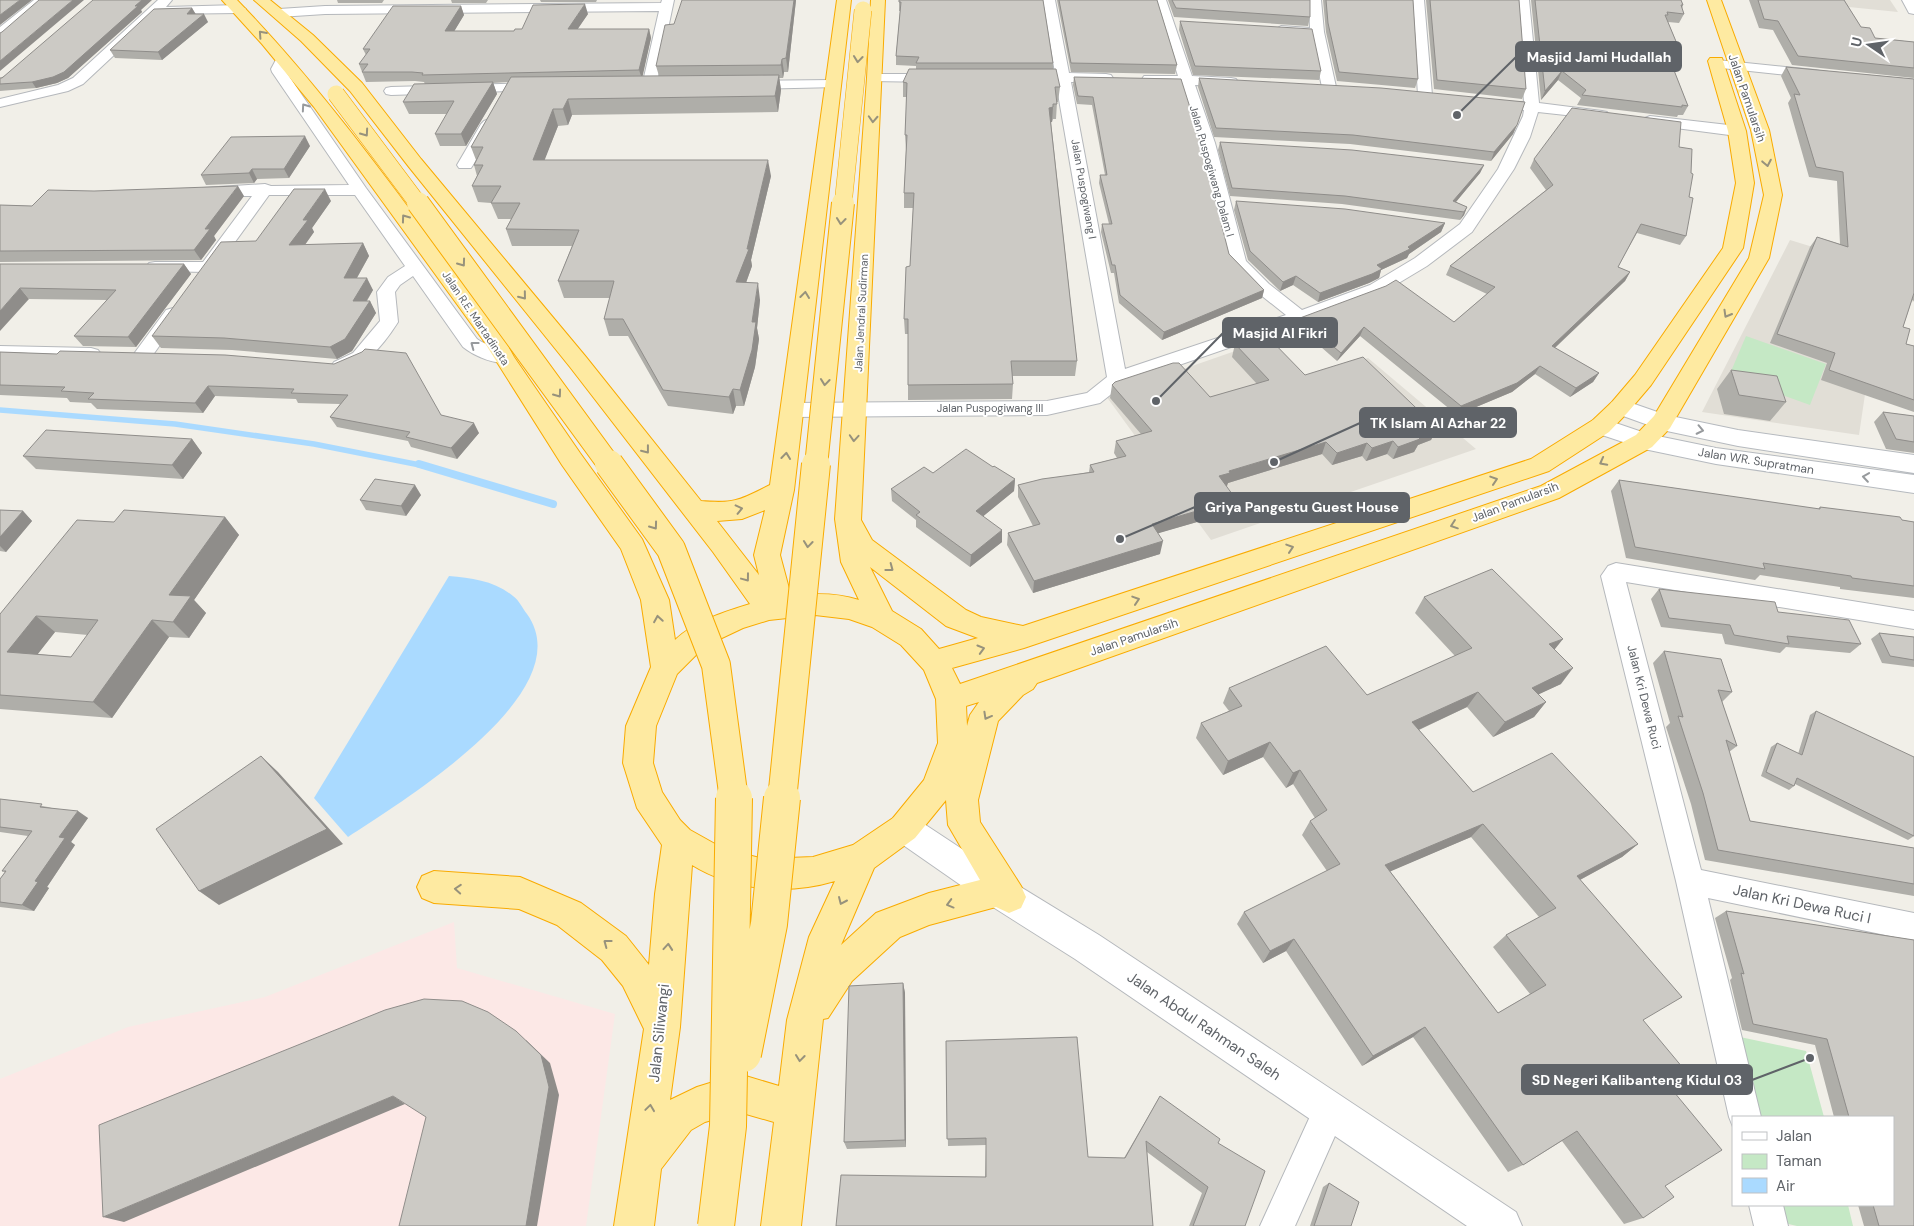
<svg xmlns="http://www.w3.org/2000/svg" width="1914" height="1226" font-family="'DM Sans',sans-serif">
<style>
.education{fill:#e1ded6}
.medical{fill:#fce8e6}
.green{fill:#c5e8c5}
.water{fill:#aadaff}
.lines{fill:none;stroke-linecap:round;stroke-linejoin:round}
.stream-far1{stroke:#aadaff;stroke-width:5.5}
.stream{stroke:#aadaff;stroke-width:8}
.minor-casing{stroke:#b5b8bc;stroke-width:2}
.tertiary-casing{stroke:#b5b8bc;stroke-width:2}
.secondary-casing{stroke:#b6babf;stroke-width:2}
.trunk-casing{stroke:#f9ab00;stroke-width:2}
.minor{fill:#fff;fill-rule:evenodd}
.tertiary{fill:#fff;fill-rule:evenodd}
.secondary{fill:#fff;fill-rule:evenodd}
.trunk{fill:#feeaa1;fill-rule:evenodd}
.trunk-bridge-far3-casing{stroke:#f9ab00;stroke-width:18;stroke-linecap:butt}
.trunk-bridge-far2-casing{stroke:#f9ab00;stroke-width:24;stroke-linecap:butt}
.trunk-bridge-far1-casing{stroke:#f9ab00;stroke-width:30;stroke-linecap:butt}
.trunk-bridge-casing{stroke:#f9ab00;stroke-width:38;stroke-linecap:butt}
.trunk-bridge-far3{stroke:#feeaa1;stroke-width:17}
.trunk-bridge-far2{stroke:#feeaa1;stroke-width:22}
.trunk-bridge-far1{stroke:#feeaa1;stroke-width:28}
.trunk-bridge{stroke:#feeaa1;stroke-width:36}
.wall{fill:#afaea9;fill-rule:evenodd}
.shaded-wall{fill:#8f8d8a}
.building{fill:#cccac5;stroke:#8f8d8a;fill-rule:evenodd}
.oneway{stroke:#97927c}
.oneway2{stroke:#979a9d}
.labels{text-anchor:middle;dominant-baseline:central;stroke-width:4;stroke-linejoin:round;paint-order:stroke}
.far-street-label{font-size:11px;fill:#5f6368;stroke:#fff}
.street-label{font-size:12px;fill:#5f6368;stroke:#fff}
.near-street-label{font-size:15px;fill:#5f6368;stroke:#fff}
.leader{fill:none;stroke:#5f6368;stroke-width:2}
.callout-dot{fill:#5f6368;stroke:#fff;stroke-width:2}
.callout{fill:#5f6368;stroke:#5f6368;stroke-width:2}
.callout-label{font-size:14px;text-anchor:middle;font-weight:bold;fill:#fff}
</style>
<rect width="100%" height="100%" fill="#f1efe8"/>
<path class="education" d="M1780,0H1890L1898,12Z
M1790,240L1914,278V302L1908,300L1868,374L1859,435L1702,412Z
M1261,342L1299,380L1368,358L1476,449L1211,540L1106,396Z"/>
<path class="medical" d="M454,922L457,968L615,1014L586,1226H0V1079L128,1027L265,997Z"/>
<path class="green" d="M1746,336L1826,364L1810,405L1729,376Z
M1740,1037L1806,1051L1824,1117H1759Z
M1780,1205H1848L1853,1226H1797L1784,1223Z"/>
<path class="water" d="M449,576C472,578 495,581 513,596C519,600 523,609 527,614C583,692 401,802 348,837L314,798Z"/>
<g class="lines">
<path class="stream-far1" d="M0,410L175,424L314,444L425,466"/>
<path class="stream" d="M419,464L553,504"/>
<g class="minor-casing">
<path id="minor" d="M34,0H48L5,37L0,38V27Z
M158,0H172L166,7L239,5L246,9L239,13L158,14L83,84L68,91L0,107V99L58,85L73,78Z
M662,0H674L656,86L654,89H644L642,86L659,11L325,14L279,17L272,13L279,9L325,6L661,3Z
M1043,0H1055L1069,73L1106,74L1111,75L1113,78L1111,81L1106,82H1071L1125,369L1286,315L1257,292L1229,262L1199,143L1181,84L1149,83L1144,82L1142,79L1144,76H1178L1154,0H1166L1192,76L1231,78L1236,79L1238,82L1236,85L1231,86L1195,85L1215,143L1246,261L1269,284L1302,310L1370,285L1415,258L1460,224L1498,169L1523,116L1524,110L1511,108L1509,105L1511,102H1524L1517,0H1529L1539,103L1602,111L1607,112L1609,115L1607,118L1602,119L1538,112L1530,137L1514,169L1472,232L1427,266L1382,293L1307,321L1124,384L1100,403L1047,415L791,417L784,415L781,410L784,405L791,403L1047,401L1087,393L1107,377L1056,82L1022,80L1020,77L1022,74L1055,73Z
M1309,0H1321L1324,32L1336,87L1334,90H1324L1322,87L1311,36L1281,34L1274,30L1281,26L1310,28Z
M1412,0H1424L1432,95L1430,98H1420L1418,95Z
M1902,0H1914V14L1909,13Z
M283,55L290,59L285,69L286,72L366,188L477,339C487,347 507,347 514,358L511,362C497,366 474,356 463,347L413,276L400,285L395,292L398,322C386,341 360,377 334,370L331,366L334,362L353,353L380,321L377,292L388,277L405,266L355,195H269L214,271L208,272L149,271L146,267L149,263L155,262H203L252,196H209L203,194L201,191L203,188L265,184L271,186L349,185L272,72L271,69L278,56Z
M1717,60L1815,70L1820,71L1822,74L1820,77L1815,78L1712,67L1710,64L1712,61Z
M875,74H936L941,75L943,78L941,81L936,82L870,81L868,78L870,75Z
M833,80L838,81L840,84L838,87L748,89L743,88L741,85L743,82L748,81Z
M537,83L542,84L544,87L542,90L391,95L386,94L384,91L386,88L391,87Z
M1650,116L1737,126L1742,128L1745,131L1742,134L1737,136L1645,124L1642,121L1645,118Z
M489,119L494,121L497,124L473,165L471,168H459L457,165L481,124L484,121Z
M173,308L180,310L182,314L150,359L143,361L136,359L133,355L136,351L166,310Z
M0,346L91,348L98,350L101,354L98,358L91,360L0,358Z
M1616,563L1914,611V629L1626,582L1701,870L1914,913V941L1708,898L1761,1117H1733V1127L1729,1117L1676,881L1601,576L1608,566Z
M1330,1095L1342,1099L1346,1111L1295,1226H1260L1318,1099Z
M1749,1205H1783L1788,1226H1754Z"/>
</g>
<g class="tertiary-casing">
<path id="tertiary" d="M904,813L915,818L1009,880L1099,935L1516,1212L1522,1226H1467L1075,959L985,902L893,838L888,828L893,818Z"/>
</g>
<g class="secondary-casing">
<path id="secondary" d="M1620,399L1666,415L1738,430L1914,455V473L1738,446L1662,430L1612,412L1608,407L1612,402Z
M1601,418L1648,434L1716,448L1914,475V493L1716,464L1644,449L1593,432L1589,426L1593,420Z"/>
</g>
<g class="trunk-casing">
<path id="trunk" d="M222,0H237C336,102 416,220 501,333L514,357L580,453L642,539L669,600L675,640C695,621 724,612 750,604L713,552L570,367L409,167L350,91L301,41L254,0H270L313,35L362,83L421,159L586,357L701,501C735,504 740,500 770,485L837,0H851L794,490L780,555L791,596C814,593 837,593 859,600L841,562L835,519L867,78L871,0H885L861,520L872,540L966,610L981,617L1023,626L1531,459L1593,420L1612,402L1635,375L1723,248L1736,183L1728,131L1708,61L1710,58H1722L1746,131L1754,183L1743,248L1651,385L1628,412L1609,432L1549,471L1024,648L952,668L960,684L1541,486L1636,435L1654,416L1749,258L1764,195L1751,130L1707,0H1721L1769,130L1782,195L1769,258L1670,428L1652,447L1559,498L1037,683L1033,689L1023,695L998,721L978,800L980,822L1021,886L1026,897L1021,908L1009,913L996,907L929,925L900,937L852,981L828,1018L823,1019L801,1226H761L774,1122L739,1112L705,1122L691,1130L661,1169L654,1226H614L644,1029L623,986L602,960L557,925L519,909L434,903L422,898L417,887L422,876L434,871L520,877L581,903L626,936L649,965L655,894L662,845L637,808L623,763L626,726L651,667L641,600L621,549L562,465L483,340L314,107L262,44ZM765,510L754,555L759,575L717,521L742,519ZM870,567L946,626L978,638L939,649L921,629L892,611ZM815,615L849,619L872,627L901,645L924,670L936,699L938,743L924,780L893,818L853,845L813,857L764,859L724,849L690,830L680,820L662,792L653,763L656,726L677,674L705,646L743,628L769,620ZM979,702L970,715L967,726L966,706ZM946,800L948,825L980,880L929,893L876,913L841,945L874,868L915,838ZM692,865C734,891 788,895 835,881L809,937L787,1020L779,1086L739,1074L697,1087L670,1100L680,1027Z"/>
</g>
<use href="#minor" class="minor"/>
<use href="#tertiary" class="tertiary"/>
<use href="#secondary" class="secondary"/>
<use href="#trunk" class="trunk"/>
<g class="trunk-bridge-far3-casing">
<path id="trunk-bridge-far3" d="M336,94L419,205
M843,205L863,10"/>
</g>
<g class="trunk-bridge-far2-casing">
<path id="trunk-bridge-far2" d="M418,203L610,466
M816,466L843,203"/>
</g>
<g class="trunk-bridge-far1-casing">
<path id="trunk-bridge-far1" d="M609,464L671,549L716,665L734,800
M782,800L816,464"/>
</g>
<g class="trunk-bridge-casing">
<path id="trunk-bridge" d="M743,1054L769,924L782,798
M716,1226L728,1126L734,798"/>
</g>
<use href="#trunk-bridge-far3" class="trunk-bridge-far3"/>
<use href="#trunk-bridge-far2" class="trunk-bridge-far2"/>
<use href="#trunk-bridge-far1" class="trunk-bridge-far1"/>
<use href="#trunk-bridge" class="trunk-bridge"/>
</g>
<path class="wall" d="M316,0H384L382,3H338L337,0Z
M451,0H488L486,3H452Z
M540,0H597L596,2H541Z
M796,0L788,72H784L783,78H779L781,90L778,112L572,115L568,125L558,126L544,160L771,176L751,260L752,266L746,283L760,300L757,328L759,339L755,367L744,406H736L733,414L668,406L628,336H609L604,319L610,298H564L558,281L572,246H512L506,229L511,219H498L491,203L478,202L472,186L477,176L474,165L476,160L471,147L508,82L493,83L497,94L466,146H440L435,134L447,114H409L403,102L425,84L424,82L415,81L366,82L359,64L366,55L363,49L461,6L464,15L454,31H514L588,14L577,29H649L651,38L642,76H659L656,66L674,24Z
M899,0L1053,63V69L1060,87L1058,102H1057L1056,119H1053L1052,122H1051L1077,361L1075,376H1012L1013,384L1012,399L908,400V334H905L904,319L910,266L913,208H904V193L906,150L905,135L907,97H903V82L916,69V66L896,65V56L900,11H899Z
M1057,0H1157L1177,65L1175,74L1071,72Z
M1168,0H1310V17L1308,26L1174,17Z
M1323,0H1413L1418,79L1415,88L1337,81L1326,32Z
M1426,0H1519L1526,89L1522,99L1434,89Z
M1531,0H1681L1683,5L1682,9L1684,14L1679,23L1668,22L1680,51L1675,61L1670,60L1688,106L1683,115H1678L1677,117L1577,105L1581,98L1558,80L1541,100Z
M1749,0H1844L1861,27L1875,38L1914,42V78L1792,65L1773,30L1759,28Z
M192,8L195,14L208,22L162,60L115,58L110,50Z
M141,10L142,12L68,78L57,83L36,88L0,91V78Z
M1180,21L1321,71L1319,80L1193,75L1179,30Z
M1786,67L1914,79V301L1912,300L1903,327L1906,344L1914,346V412L1821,380L1827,363L1770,343L1810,247L1817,237L1840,244L1837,181L1809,177L1788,103L1791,98L1781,76Z
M1074,77L1181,79L1229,254L1264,290L1262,298L1162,340L1119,303L1114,273H1111L1101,232L1102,224H1109L1099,183L1100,175H1105L1092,105L1077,104L1073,85Z
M1199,78L1517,125L1513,134L1491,161L1350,144L1214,137L1198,87Z
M1220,142L1484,165L1480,173L1456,202L1467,207L1464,215L1460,220L1342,204L1230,196L1218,150Z
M310,146L289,178L257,179L254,183L206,185L201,175Z
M1679,147L1689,197L1686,236L1680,245L1637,233L1618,267L1630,272L1625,281L1555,348L1599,373L1593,382L1570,397L1535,374L1512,392L1457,415L1360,336L1337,361L1297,326L1300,318L1454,322L1487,294L1446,275L1450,266L1546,190L1530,168L1534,159Z
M244,196L214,236L216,240L201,260L0,262V205L32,206Z
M331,201L312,228L314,232L305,245L363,243L369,256L357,278L373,290L367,301H370L376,313L352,351L337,359L232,350L161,348L152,336L256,241Z
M1236,201L1445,223L1441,232L1409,254L1407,258L1381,270L1379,278L1369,283L1318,302L1293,285L1280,291L1248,260L1234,210Z
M0,264H184L191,274L136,347L83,346L74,336L107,300L29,299Z
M1235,344L1305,375L1437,428L1431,440L1418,445L1414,452L1393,459L1387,454L1366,461L1362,456L1332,465L1322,454L1228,483L1226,486L1235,514L1206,523L1204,520L1158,533L1160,554L1033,593L1007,545L1008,533L1033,526L1018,497V485L1089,472L1090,465L1117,458L1114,453L1116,441L1141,434L1110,398L1112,385L1210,397L1257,384L1232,357Z
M0,352L57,354L225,355L441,415L479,433L457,459L411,447L408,441L337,427L330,417L340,404L298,403L296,399L215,396L203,413L97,409L91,403L70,402L67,398L0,395Z
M1731,370L1786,402L1770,421L1724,414L1717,389Z
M1883,412L1914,416V453L1886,449L1874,422Z
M192,439L202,453L183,479L36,469L23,456Z
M993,467L1015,479L1014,491L983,516L1002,542L970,567L916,527V520L892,501L891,489L933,473Z
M1619,480L1818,509L1820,507L1914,522V598L1840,589V587L1760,575L1755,580L1626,558L1611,491Z
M421,495L406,516L366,510L360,500Z
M0,510L23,511L32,521L6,552L0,551Z
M225,517L239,535L194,600L206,613L189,638L169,637L112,718L0,709V614L114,522ZM55,632L88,635L71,657L37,654Z
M1659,589L1778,612L1861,644L1850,653L1786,647L1780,653L1725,644L1722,634L1661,627L1651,599Z
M1424,597L1554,650L1561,684L1538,694L1546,702L1534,717L1493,737L1467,707L1419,730L1473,792L1638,844L1622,857L1580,880L1643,1020L1674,1092L1665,1186L1643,1218L1624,1224L1562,1141L1523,1165L1508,1172L1413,1037L1362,1066L1286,951L1263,963L1237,924L1244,912L1327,871L1302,835L1310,821L1315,818L1293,784L1286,788L1263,757L1223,775L1196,738L1201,723L1229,711L1223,703L1229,688L1367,695L1455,656L1415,613ZM1471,837L1539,917L1506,935L1493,947L1530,994L1498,1013L1390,871Z
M1879,633L1914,637V667L1882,663L1871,639Z
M1664,651L1732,692L1722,702L1737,746L1729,752L1750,821L1914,848V896L1705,860L1691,804L1666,727L1670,723L1653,663Z
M1816,711L1914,836L1908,840L1795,784L1794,786L1789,790L1761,776L1771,747L1777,743L1798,754L1810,715Z
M0,799L48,807L88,818L71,842L75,845L47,887L49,888L34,911L0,907V879L5,872L2,871L28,836L0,832Z
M1726,911L1914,940V1226H1864L1858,1205H1893V1117H1834L1815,1045L1742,1030L1730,980L1732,978L1715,918Z
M903,983L905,993L906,1147L847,1149L844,1142Z
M946,1041L1088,1157L1124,1158L1160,1096L1218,1143L1245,1226H1189L1202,1193L1147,1152L1153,1226L985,1177L986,1145L948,1146Z
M1329,1183L1351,1226H1310L1323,1187Z"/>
<path class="shaded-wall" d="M20,0H32L0,25V15Z
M73,0H84L0,71V61Z
M142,0H152L141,10L142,12L68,78L57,83L36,88L32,82Z
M794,0H796L788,72L786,58Z
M585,4L588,14L571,39L568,29Z
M461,6L464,15L449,40L445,31Z
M192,8L197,16L187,14Z
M204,14L208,22L162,60L158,52Z
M649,29L651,38L642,79L639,70Z
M782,59L784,72L783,78L781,65Z
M1562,71L1558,80L1541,100L1545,91Z
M779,75L781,90L778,112L775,96Z
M493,82L497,94L466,146L461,134Z
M568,99L572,115L568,125L563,109Z
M1053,107L1052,122L1048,123L1049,108Z
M553,109L558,126L538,177L533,160Z
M1517,125L1513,134L1491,161L1494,152Z
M305,136L310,146L289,178L284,169Z
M768,160L771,176L751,260L752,266L740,299L736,282L747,249Z
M1484,165L1480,173L1450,209L1453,201Z
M252,169L257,179L254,183L249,173Z
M238,186L244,196L214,236L216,240L201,260L194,250L205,229Z
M325,189L331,201L312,228L314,232L296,257L289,245L303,220Z
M1467,207L1464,215L1460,220L1464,212Z
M1445,223L1441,232L1409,254L1407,258L1381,270L1379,278L1369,283L1318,302L1320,293L1408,247Z
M363,243L369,256L350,290L344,278Z
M184,264L191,274L136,347L128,337Z
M1630,272L1625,281L1547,355L1552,346Z
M1296,276L1293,285L1280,291L1283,282Z
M367,278L373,290L359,313L353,301Z
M758,283L760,300L757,328L759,339L755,367L744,406L740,390L752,322Z
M20,288L29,299L0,331V311Z
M1264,290L1262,298L1162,340L1164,332Z
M370,301L376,313L352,351L337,359L330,347Z
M1364,327L1360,336L1337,361L1341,353Z
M1540,366L1535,374L1512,392L1457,415L1461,406Z
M1599,373L1593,382L1570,397L1576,388Z
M208,386L215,396L203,413L195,403Z
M733,389L736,406L733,414L729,397Z
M474,423L479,433L457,459L451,448Z
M1437,428L1431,440L1418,445L1414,452L1393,459L1398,447L1416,435Z
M192,439L202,453L183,479L172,465Z
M1393,441L1387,454L1366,461L1372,448Z
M1326,442L1322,454L1228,483L1227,486L1216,489L1219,476L1229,471Z
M1367,443L1362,456L1332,465L1337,453Z
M1015,479L1014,491L975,523L976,511Z
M415,485L421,495L406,516L401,506Z
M1238,502L1235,514L1206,523L1209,511Z
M1207,508L1204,520L1149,536L1152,524Z
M23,511L32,521L6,552L0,546V537Z
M225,517L239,535L194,600L206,613L189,638L173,622L169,595Z
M1002,530V542L970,567L971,555Z
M1163,541L1160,554L1033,593L1034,581Z
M36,616L55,632L27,668L7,652Z
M152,620L169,637L112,718L93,702Z
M1563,639L1551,654L1549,644Z
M1573,668L1561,684L1520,703L1532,688Z
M1478,692L1467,707L1403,737L1412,722Z
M1546,702L1534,717L1493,737L1505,722Z
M1270,742L1263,757L1223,775L1228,761Z
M261,756L278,772L343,844L219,905L199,891Z
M1300,770L1293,784L1286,788L1293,773Z
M78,811L88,818L71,842L75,845L47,887L49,888L34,911L22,905L59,837Z
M1483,824L1471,837L1375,878L1385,865Z
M1638,844L1622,857L1563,889L1577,876Z
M1294,939L1286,951L1263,963L1270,951Z
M903,983L905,993L906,1147L905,1140Z
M1425,1027L1413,1037L1362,1066L1373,1056Z
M526,1040L550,1063L559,1095L537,1226H526Z
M393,1096L405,1104L124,1222L103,1217Z"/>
<path class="building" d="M0,0H20L0,15Z
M39,0H73L0,61V33L2,32Z
M93,0H142L135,6H138L64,72L53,77L32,82L0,84V78H2Z
M682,0H794L786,58L782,59L781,65L656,66L665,25L674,24Z
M899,0H1043L1053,63H916L919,57L896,56L901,2H899Z
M1059,0H1157L1177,65L1071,63Z
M1172,0H1310V17L1176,8Z
M1326,0H1413L1418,79L1339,72L1328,23Z
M1430,0H1519L1526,89L1437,80Z
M1535,0H1681L1683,5H1681L1684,14L1667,12L1668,15H1665L1680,51L1666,50L1688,106L1682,105V107L1582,95L1586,90L1562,71L1545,91Z
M1758,0H1844L1861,27L1870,28L1875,38L1914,42V68L1798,56L1778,21L1764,19Z
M585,4L568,29H649L639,70L422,75L423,73L412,72H362L368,64H359L370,49H363L393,6H461L445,31H514L515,29H522L533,5Z
M192,8L187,14H204L158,52L110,50L154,9Z
M1180,21L1312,29L1321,71L1195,66Z
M1786,67L1914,79V293L1903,327L1910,329L1906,344L1914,346V400L1829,370L1835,353L1777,334L1817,237L1848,247L1843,172L1816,167L1794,94L1800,95Z
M909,69H1056L1060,87H1055L1057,104H1053V107L1049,108L1077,361H1011L1013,384L908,385V319H904L906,267L910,266L914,193H904L907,135H905L907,83L903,82Z
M779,75L775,96L568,99L563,109H553L533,160H768L747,249H749L736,282L758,283L752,322H756L752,350L740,390L733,389L729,397L663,390L623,319H604L614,281H558L579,230L506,229L520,203H491L501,186H472L483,165H474L483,147H471L511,77Z
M1074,77L1181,79L1199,136L1229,254L1264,290L1164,332L1120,295L1115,265H1112L1102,224H1112L1100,175H1107L1093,97L1078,96Z
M1199,78L1381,88L1525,102L1517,125L1494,152L1353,135L1216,128Z
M493,82L461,134H435L454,101L403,102L414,84Z
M1572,108L1681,122L1679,147L1692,149L1691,173L1693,174L1689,197L1693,198L1686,236L1641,224L1618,267L1630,272L1552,346L1599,373L1576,388L1540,366L1517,383L1461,406L1364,327L1341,353L1300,318L1386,286L1396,280L1454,322L1495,287L1450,266L1553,185L1534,159Z
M305,136L284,169H252L249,173L201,175L231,137Z
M1220,142L1352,150L1484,165L1453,201L1467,207L1464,212L1345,196L1232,188Z
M238,186L205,229H210L194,250L0,251V205L32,206L48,190L94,191Z
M294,189H325L303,220H308L289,245L363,243L344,278H367L353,301H370L345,339L330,347L224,338L152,336L221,242L256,241Z
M1236,201L1345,209L1445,223L1408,247L1410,249L1377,265L1382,269L1372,274L1320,293L1296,276L1283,282L1250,251Z
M0,264H184L128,337L74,336L116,290L20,288L0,311Z
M1266,335L1305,375L1363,357L1437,428L1416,435L1420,439L1398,447L1393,441L1372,448L1367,443L1337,453L1326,442L1229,471L1230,473L1219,476L1238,502L1209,511L1207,508L1152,524L1163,541L1034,581L1008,533L1040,524L1018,485L1042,479L1094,472L1090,465L1126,456L1116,441L1152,431L1112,385L1115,382L1173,363H1179L1210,397L1269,380L1235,344Z
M365,349L406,353L441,415L474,423L451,448L406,437L410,432L330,417L348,395L291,393L294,389L208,386L195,403L88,399L94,393L61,391L65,387L0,385V352L57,354L60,351L225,355L334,364L362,352Z
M1731,370L1777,376L1786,402L1739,395Z
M1883,412L1914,416V442L1896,439Z
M46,430L192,439L172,465L23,456Z
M966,449L993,467L994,466L1015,479L976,511L1002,530L971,555L916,515L920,512L891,489L924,467L933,473Z
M375,479L415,485L401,506L360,500Z
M1619,480L1820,509V507L1900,517L1902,520L1914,522V586L1852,578L1851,576L1763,563L1765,569L1635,547Z
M0,510L23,511L0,537Z
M124,510L225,517L169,595L191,596L173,622L152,620L93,702L0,695V614L77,520L114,522ZM36,616L98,620L71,657L7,652Z
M1492,569L1563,639L1549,644L1573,668L1532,688L1546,702L1505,722L1478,692L1412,722L1473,792L1552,753L1638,844L1577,876L1682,997L1643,1020L1693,1080L1674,1092L1722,1150L1665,1186L1674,1197L1643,1218L1577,1131L1523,1165L1425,1027L1373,1056L1294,939L1270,951L1244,912L1340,864L1310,821L1327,810L1300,770L1293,773L1270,742L1228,761L1201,723L1242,706L1229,688L1326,646L1367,695L1472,648L1424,597ZM1483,824L1556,908L1506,935L1546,985L1498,1013L1385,865Z
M1659,589L1775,602L1778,612L1849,620L1861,644L1787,636L1789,644L1734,635L1730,625L1669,618Z
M1879,633L1914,637V660L1890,656Z
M1664,651L1721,659L1732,692L1718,690L1737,746L1726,740L1750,821L1914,848V884L1718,850L1703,793L1678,716L1683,717Z
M1816,711L1914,757V836L1797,778L1794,786L1766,772L1777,743L1802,755Z
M261,756L327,829L199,891L156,829Z
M0,799L42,804L40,807L78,811L59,837L65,838L35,881L38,882L22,905L0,902V879L6,871H2L32,831L0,827Z
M1726,911L1914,940V1226H1879L1873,1205H1893V1117H1849L1827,1039L1753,1024L1741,973L1744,974Z
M903,983L905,1140L844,1142L849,986Z
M424,999L462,1001L488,1012L516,1031L541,1055L549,1087L526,1226H399L426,1117L393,1096L103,1217L99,1125L385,1010Z
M1077,1037L1088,1157L1125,1158L1160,1096L1220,1139L1218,1143L1265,1171L1245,1226H1193L1208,1187L1146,1141L1153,1226H836L841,1175L986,1177V1138L947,1139L946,1041Z
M1329,1183L1359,1202L1351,1226H1314Z"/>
<defs><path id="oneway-chevron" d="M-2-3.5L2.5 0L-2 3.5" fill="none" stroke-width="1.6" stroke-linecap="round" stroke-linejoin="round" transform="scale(1.25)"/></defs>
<g class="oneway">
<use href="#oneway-chevron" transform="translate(262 34) rotate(-132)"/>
<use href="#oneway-chevron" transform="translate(858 59) rotate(96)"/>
<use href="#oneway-chevron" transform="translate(873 119) rotate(93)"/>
<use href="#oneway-chevron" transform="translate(365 133) rotate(55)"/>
<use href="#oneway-chevron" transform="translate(1767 163) rotate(79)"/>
<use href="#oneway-chevron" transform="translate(405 218) rotate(-126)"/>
<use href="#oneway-chevron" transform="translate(841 221) rotate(96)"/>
<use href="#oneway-chevron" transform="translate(462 263) rotate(54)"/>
<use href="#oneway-chevron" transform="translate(805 295) rotate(-83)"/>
<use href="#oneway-chevron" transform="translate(523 296) rotate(51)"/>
<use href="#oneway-chevron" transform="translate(1727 314) rotate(120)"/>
<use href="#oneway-chevron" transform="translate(825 382) rotate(96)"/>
<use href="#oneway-chevron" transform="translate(558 394) rotate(54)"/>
<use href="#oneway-chevron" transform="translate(854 438) rotate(94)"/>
<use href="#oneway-chevron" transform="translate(646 450) rotate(52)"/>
<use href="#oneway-chevron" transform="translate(786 456) rotate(-84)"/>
<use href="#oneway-chevron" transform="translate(1603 462) rotate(152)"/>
<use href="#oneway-chevron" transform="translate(1494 480) rotate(-18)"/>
<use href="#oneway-chevron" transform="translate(739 509) rotate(-13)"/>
<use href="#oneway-chevron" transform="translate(1454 525) rotate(161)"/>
<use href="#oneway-chevron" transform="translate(654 526) rotate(54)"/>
<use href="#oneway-chevron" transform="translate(808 544) rotate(96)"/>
<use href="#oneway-chevron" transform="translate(1290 548) rotate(-18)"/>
<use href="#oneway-chevron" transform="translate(890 568) rotate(37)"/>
<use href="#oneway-chevron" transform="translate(746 578) rotate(53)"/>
<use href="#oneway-chevron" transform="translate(1136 600) rotate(-18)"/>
<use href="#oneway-chevron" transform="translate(658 619) rotate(-99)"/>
<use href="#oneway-chevron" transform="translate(981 649) rotate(-16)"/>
<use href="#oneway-chevron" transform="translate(987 716) rotate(119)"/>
<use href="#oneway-chevron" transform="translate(458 889) rotate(-176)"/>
<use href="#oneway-chevron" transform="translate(842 901) rotate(114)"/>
<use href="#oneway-chevron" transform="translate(950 904) rotate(165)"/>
<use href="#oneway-chevron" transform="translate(607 943) rotate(-143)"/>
<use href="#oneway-chevron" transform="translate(668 947) rotate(-85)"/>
<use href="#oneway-chevron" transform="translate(800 1058) rotate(97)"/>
<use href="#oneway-chevron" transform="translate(650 1108) rotate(-82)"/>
</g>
<g class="oneway2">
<use href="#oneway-chevron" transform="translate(305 107) rotate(-125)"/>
<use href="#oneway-chevron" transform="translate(474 345) rotate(-143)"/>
<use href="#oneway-chevron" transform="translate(1700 430) rotate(12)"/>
<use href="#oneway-chevron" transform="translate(1866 477) rotate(-172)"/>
</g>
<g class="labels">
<g class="far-street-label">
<text transform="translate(1212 171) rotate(74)">Jalan Puspogiwang Dalam I</text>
<text transform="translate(1084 189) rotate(80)">Jalan Puspogiwang I</text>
<text transform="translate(861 313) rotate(-87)">Jalan Jendral Sudirman</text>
<text transform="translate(476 318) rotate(56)">Jalan R.E. Martadinata</text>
<text x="990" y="408">Jalan Puspogiwang III</text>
</g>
<g class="street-label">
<text transform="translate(1747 98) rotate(71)">Jalan Pamularsih</text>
<text transform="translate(1756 461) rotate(9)">Jalan WR. Supratman</text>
<text transform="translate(1515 502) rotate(-21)">Jalan Pamularsih</text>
<text transform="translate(1134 637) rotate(-19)">Jalan Pamularsih</text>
<text transform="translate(1644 697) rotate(76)">Jalan Kri Dewa Ruci</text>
</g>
<g class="near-street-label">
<text transform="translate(1802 904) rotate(12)">Jalan Kri Dewa Ruci I</text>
<text transform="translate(1204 1026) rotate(34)">Jalan Abdul Rahman Saleh</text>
<text transform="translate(659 1033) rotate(-84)">Jalan Siliwangi</text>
</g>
</g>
<path class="leader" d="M1457 115L1516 57M1156 401L1223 333M1274 462L1360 423M1120 539L1195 507M1810 1058L1752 1080"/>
<g class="callout-dot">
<circle cx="1457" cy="115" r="5"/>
<circle cx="1156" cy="401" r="5"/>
<circle cx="1274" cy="462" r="5"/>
<circle cx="1120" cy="539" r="5"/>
<circle cx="1810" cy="1058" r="5"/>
</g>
<g class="callout">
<rect x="1516" y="42" width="165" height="29" rx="5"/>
<rect x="1223" y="318" width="114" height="29" rx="5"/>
<rect x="1360" y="408" width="156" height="29" rx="5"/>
<rect x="1195" y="493" width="214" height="29" rx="5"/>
<rect x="1522" y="1065" width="230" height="29" rx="5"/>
</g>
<g class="callout-label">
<text x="1599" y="62">Masjid Jami Hudallah</text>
<text x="1280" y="338">Masjid Al Fikri</text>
<text x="1438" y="428">TK Islam Al Azhar 22</text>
<text x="1302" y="512">Griya Pangestu Guest House</text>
<text x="1637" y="1085">SD Negeri Kalibanteng Kidul 03</text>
</g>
<rect x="1732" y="1116" width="162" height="90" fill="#ffffff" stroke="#bfc1c3"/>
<rect x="1742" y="1132" width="25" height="8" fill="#ffffff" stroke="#bfc1c3"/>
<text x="1776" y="1141" font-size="15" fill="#5f6368">Jalan</text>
<rect x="1742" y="1154" width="25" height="15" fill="#c5e8c5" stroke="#bfc1c3"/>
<text x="1776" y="1166" font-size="15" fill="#5f6368">Taman</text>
<rect x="1742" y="1178" width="25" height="15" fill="#aadaff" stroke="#bfc1c3"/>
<text x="1776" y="1191" font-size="15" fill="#5f6368">Air</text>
<g transform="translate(1869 45) rotate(283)" stroke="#ffffff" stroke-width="4" paint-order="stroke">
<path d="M0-4L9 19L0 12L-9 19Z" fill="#5f6368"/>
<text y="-8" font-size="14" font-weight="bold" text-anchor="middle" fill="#5f6368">U</text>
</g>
</svg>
